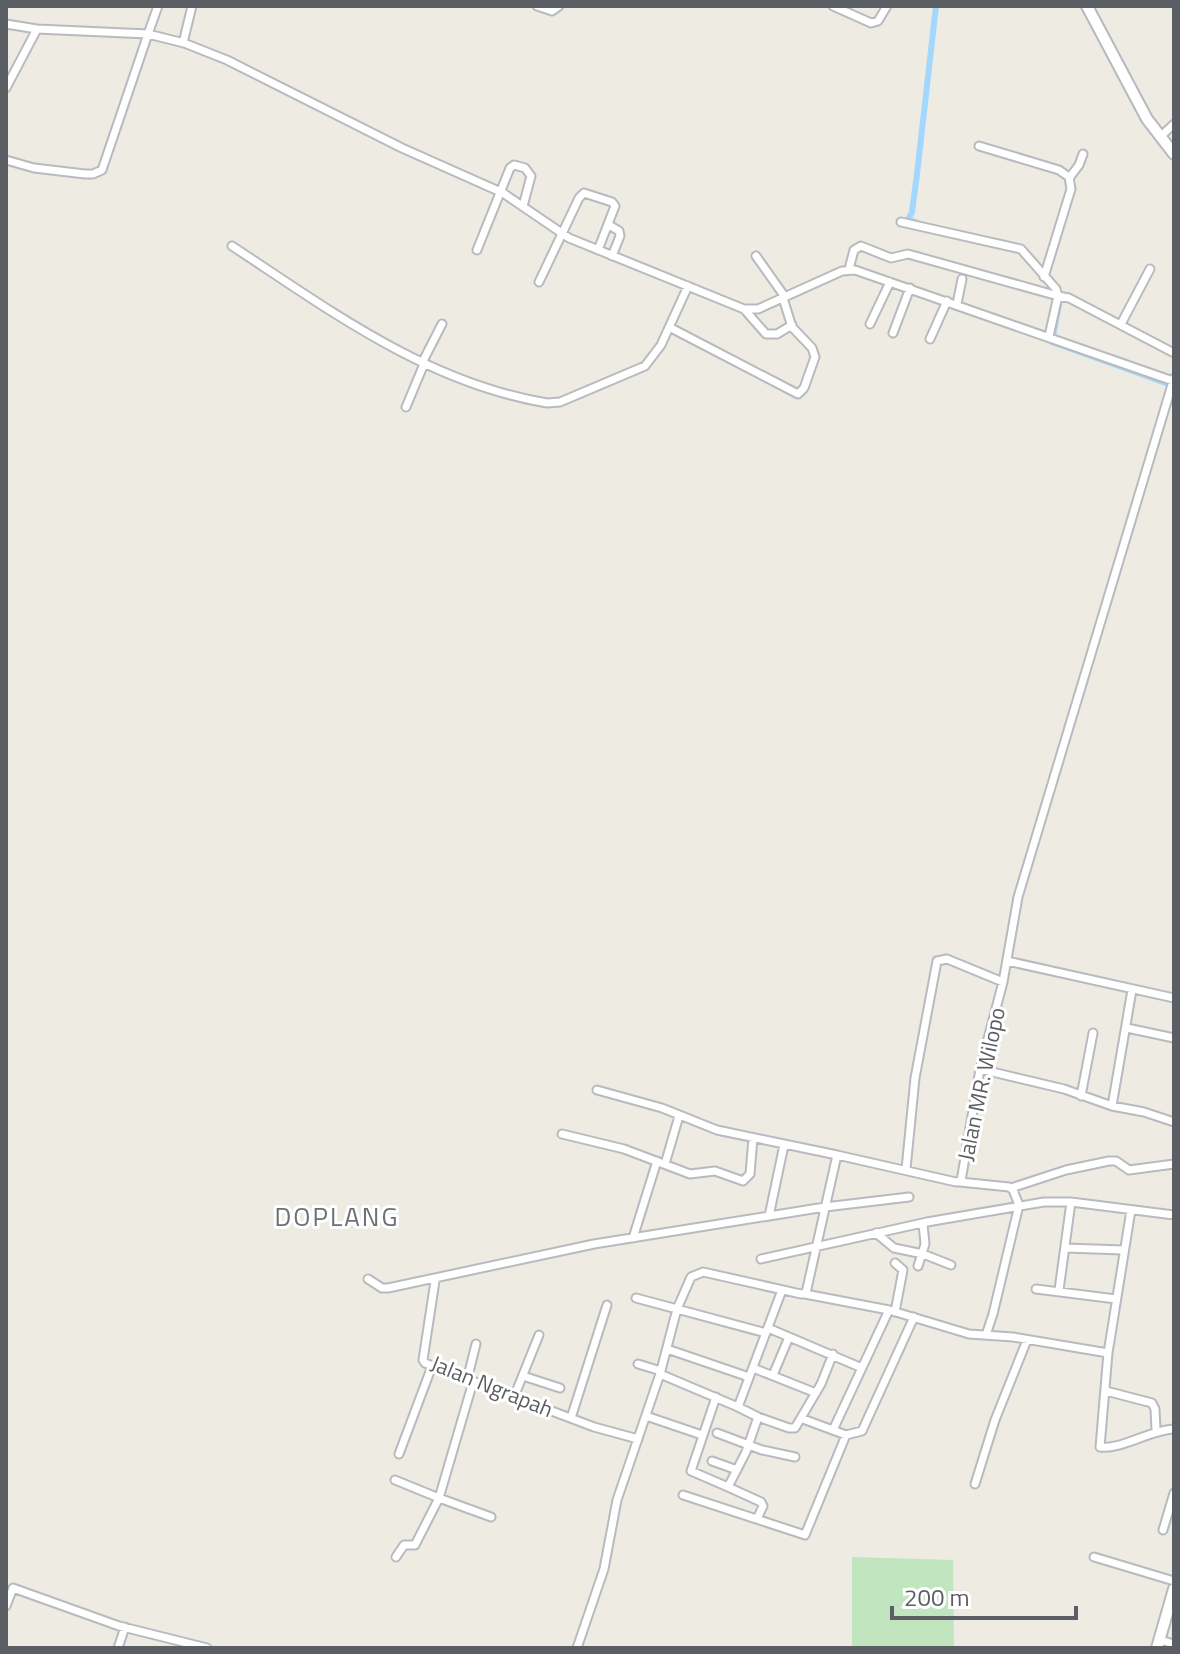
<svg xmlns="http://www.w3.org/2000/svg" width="1180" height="1654" font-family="'Titillium Web',sans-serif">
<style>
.green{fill:#c0e5bf}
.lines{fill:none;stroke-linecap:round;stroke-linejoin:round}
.canal{stroke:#a2d8fd;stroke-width:6}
.street-casing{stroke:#b8babf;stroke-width:11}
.secondary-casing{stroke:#b6b9bf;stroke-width:14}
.street{stroke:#fff;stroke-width:7}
.secondary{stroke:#fff;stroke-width:10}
.labels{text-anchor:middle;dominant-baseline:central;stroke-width:6;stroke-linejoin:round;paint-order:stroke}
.street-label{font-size:22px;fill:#5b5f63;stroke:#fff}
.quarter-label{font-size:26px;letter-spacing:2px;fill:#6c7175;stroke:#fff}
</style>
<rect width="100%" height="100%" fill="#edebe2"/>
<path class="green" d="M852,1557L953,1560L954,1648H852Z"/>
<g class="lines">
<path class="canal" d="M915,222L908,220L912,212L917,174L936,6
M1061,294L1052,342L1174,386"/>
<g class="street-casing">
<path id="street" d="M537,6L552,11L559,6
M833,6L871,23L878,21L887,6
M6,24L37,29
M183,43L192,6
M6,88L37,29L148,34L158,6
M1160,137L1174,124
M979,146L1059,170L1069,177L1071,189L1044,277
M6,160L34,168L85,174H93L102,170L148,34L184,43L227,60L402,148L503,193L569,238L744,309H758L842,271L855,270L1173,381
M1070,177L1079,165L1083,154
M901,222L1021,249L1056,289L1058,296L1069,298L1174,353
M609,225L619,231L620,236L612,256
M232,246C331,311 427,383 547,403L560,402L645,366L661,345L688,286
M477,250L510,168L514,165L525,168L531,176L523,206
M756,256L785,297
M849,269L854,250L861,246L891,258L908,254L1058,296L1049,336
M539,282L579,198L584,193L612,202L615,206L598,250
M957,304L962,279
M744,309L766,334H777L792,325
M870,324L890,282
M1121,324L1150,269
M671,328L798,394L804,388L815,357L812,348L792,327L783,298
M893,333L910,288
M930,339L947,301
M422,363L442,324
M406,407L424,364
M1007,961L1174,998
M1127,1028L1174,1038
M980,1069L1064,1089L1112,1106L1144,1112L1174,1122
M597,1090L662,1108L717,1130L837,1155
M1081,1096L1093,1033
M1112,1106L1132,990
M562,1134L624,1149L690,1174L715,1171L743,1181L750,1174L753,1138
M665,1164L679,1116
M906,1169L915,1078L937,961L947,959L1003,982
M960,1182L1009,1187L1013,1190L1019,1205
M1011,1188L1066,1170L1109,1161H1116L1129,1170L1174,1164
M769,1216L784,1145
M876,1233L894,1248L923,1254L951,1265
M633,1238L657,1161
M1066,1248L1123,1250
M761,1259L927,1222L1044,1202H1071L1174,1215
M918,1266L925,1244L923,1224
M368,1279L382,1288H388L594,1244L825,1207L909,1197
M433,1279L435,1281L423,1360L425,1363L594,1427L638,1439
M1036,1289L1116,1299
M1059,1290L1071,1202
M805,1294L889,1310L969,1334L1013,1337L1108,1353L1131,1210
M636,1298L766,1333
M895,1312L903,1270L895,1263
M768,1328L862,1368
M986,1335L993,1314L1019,1205
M667,1349L749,1377
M1108,1353L1100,1447C1121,1450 1150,1430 1174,1429
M638,1364L661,1371
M753,1368L816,1393
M660,1374L738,1407
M773,1375L789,1337
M523,1376L560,1388
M467,1380L476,1344
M1106,1391L1152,1403L1155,1409L1156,1430
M514,1397L539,1335
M716,1397L691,1471L728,1487
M646,1416L702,1435
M758,1417L789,1428H795L821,1384L833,1354
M571,1418L607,1305
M803,1419L846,1435
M833,1430L889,1310
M717,1433L762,1450L795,1457
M399,1454L432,1366
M712,1461L737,1470
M395,1480L439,1498L473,1382
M975,1484L995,1420L1027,1340
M683,1495L805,1535L846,1435L862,1431L914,1317
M757,1519L763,1506L761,1502L728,1487L746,1452L758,1417L738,1407L782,1290
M1163,1530L1174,1493
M396,1557L404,1545H415L439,1498L491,1517
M1094,1557L1174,1581
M6,1606L13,1588L119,1626L207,1648
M1160,1640L1174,1644
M118,1648L125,1627
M577,1648L604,1569L617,1500L660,1374L677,1309L691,1277L703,1272L801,1294L806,1293L837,1155L956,1182L961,1181L980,1069L1003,982L1018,897L1174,378"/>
</g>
<g class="secondary-casing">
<path id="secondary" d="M1087,6L1147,119L1174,154
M1157,1648L1174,1589"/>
</g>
<use href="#street" class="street"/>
<use href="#secondary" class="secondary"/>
</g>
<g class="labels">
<g class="street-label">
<text transform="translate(981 1084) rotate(-78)">Jalan MR. Wilopo</text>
<text transform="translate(492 1386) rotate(22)">Jalan Ngrapah</text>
</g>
<g class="quarter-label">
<text x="337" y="1216">DOPLANG</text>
</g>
</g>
<rect width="1180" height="1654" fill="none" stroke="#5b5f63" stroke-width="16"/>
<path d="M892 1606v12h184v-12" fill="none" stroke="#5b5f63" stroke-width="4"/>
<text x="904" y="1606" font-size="24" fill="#5b5f63" stroke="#ffffff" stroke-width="6" paint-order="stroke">200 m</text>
</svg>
